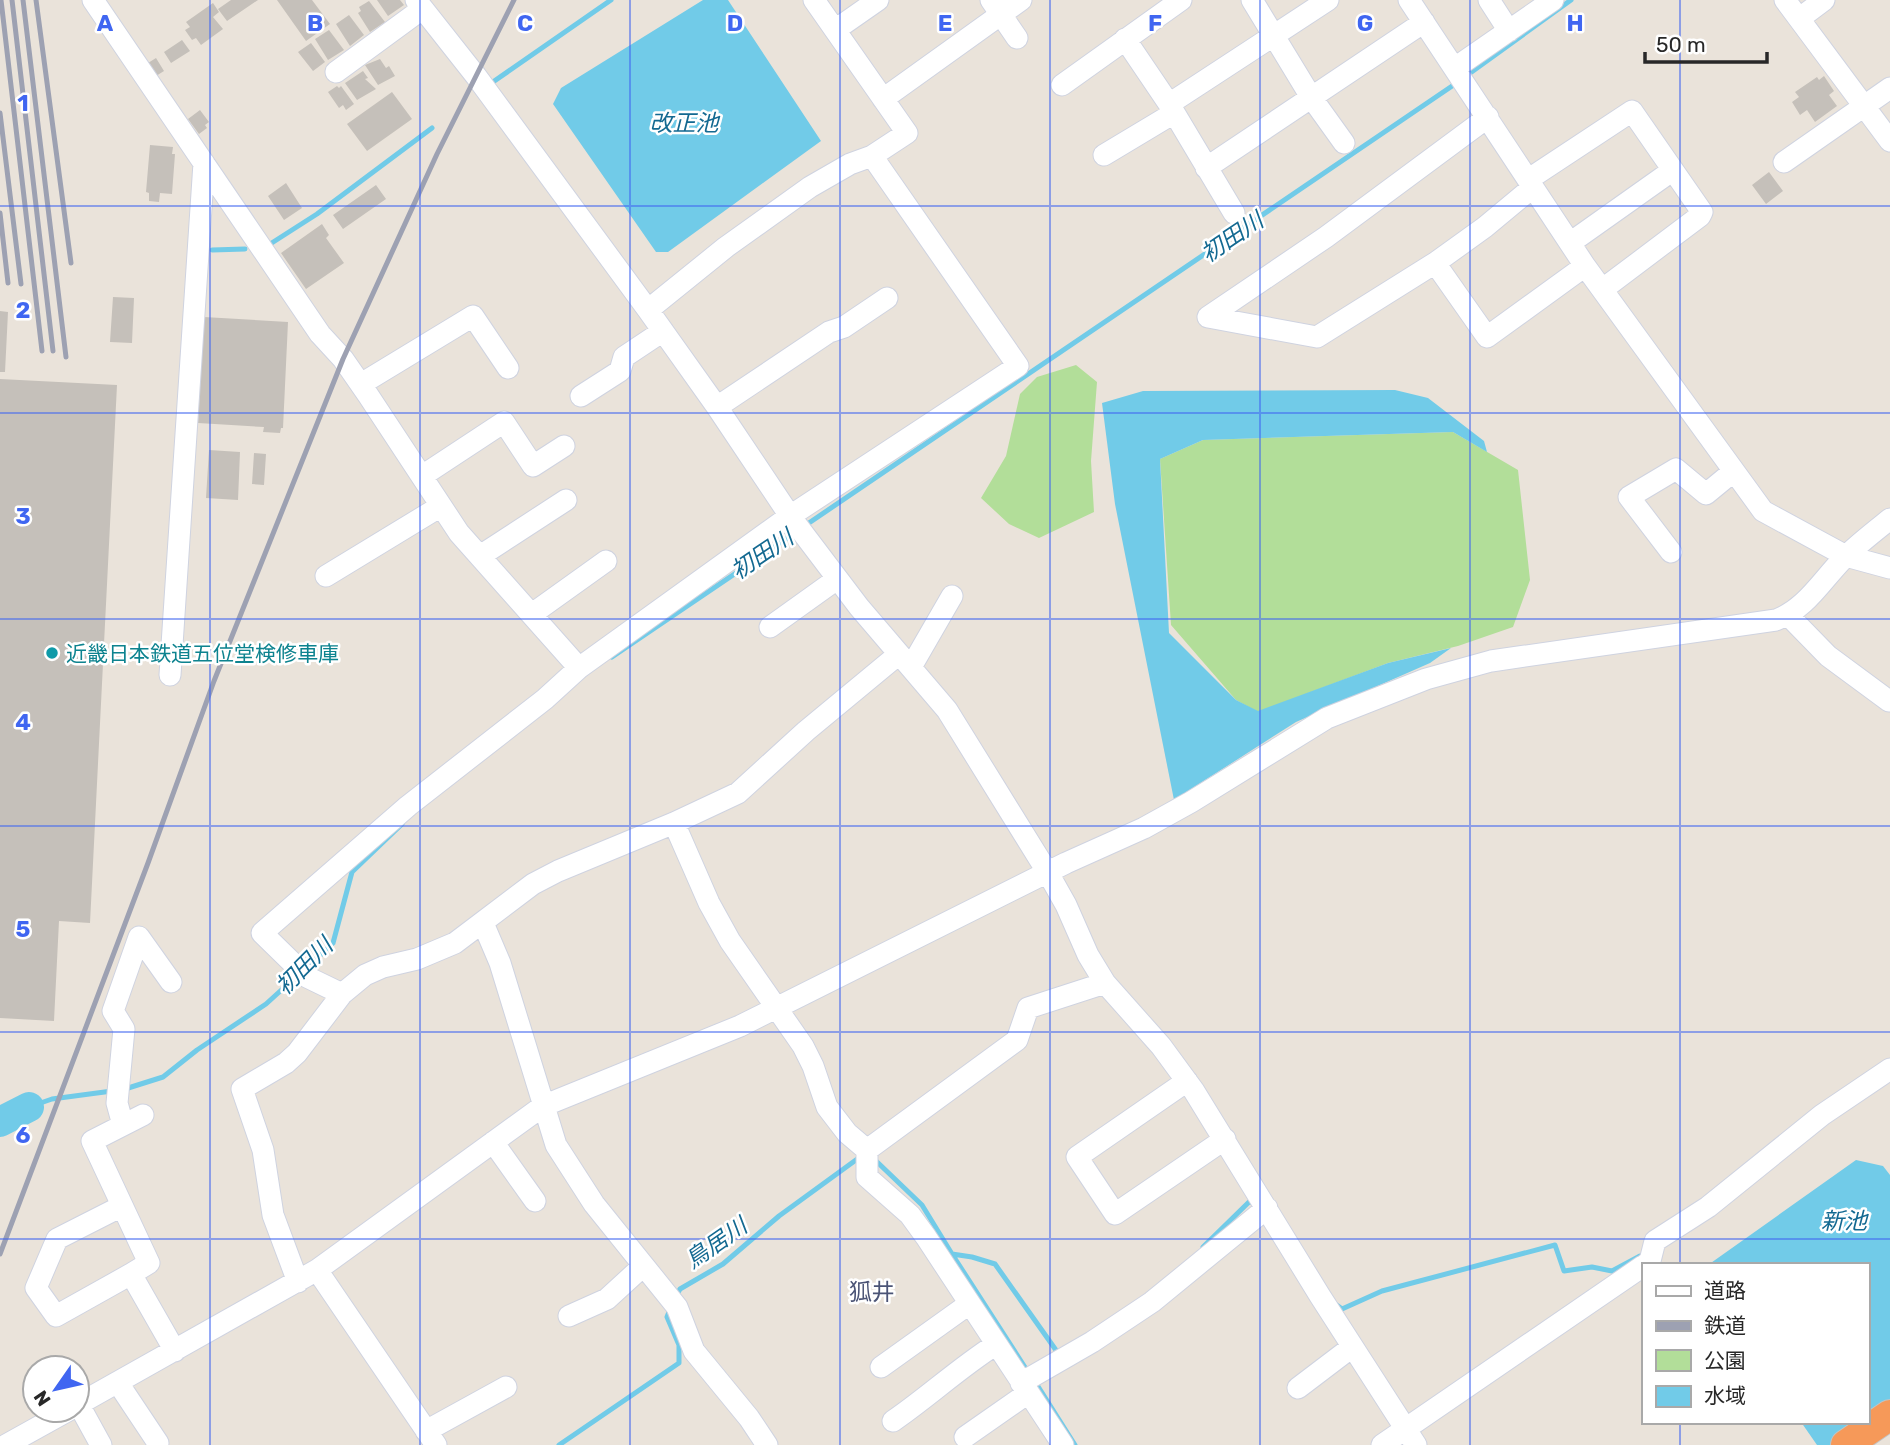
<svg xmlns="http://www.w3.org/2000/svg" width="1890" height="1445" font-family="Rubik,'Noto Sans JP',sans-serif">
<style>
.green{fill:#b2de99}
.water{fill:#71cbe8}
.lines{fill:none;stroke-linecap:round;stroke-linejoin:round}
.stream{stroke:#71cbe8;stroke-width:5}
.river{stroke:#71cbe8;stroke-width:30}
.building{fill:#c5c0ba}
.minor-casing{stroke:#cfd3e0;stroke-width:23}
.highway-casing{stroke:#c3c3c3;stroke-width:32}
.minor{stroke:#fff;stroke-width:21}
.highway{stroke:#f69959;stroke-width:30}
.rail{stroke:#9da1b2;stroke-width:5}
.grid{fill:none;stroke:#4066f1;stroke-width:2;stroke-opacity:0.55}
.culture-dot{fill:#0f9aa8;stroke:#fff;stroke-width:2.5}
.labels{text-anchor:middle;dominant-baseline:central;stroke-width:5;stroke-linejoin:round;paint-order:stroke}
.culture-label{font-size:21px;fill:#0d838f;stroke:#fff;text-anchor:start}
.water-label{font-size:23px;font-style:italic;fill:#136991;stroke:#fff}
.neighbourhood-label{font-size:23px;fill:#4b5476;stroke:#fff}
.grid-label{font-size:23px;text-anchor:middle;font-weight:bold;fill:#4066f1;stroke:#fff;stroke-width:5;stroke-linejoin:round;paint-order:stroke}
</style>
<rect width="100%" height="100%" fill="#eae3da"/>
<path class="green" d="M1076,365L1097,382L1091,461L1094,512L1039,538L1009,524L981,498L1006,456L1020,394L1037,377Z
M1453,432L1518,470L1530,580L1513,627L1458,646L1388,663L1258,712L1236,700L1171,625L1160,459L1203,440Z"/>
<path class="water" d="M703,0H728L821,141L668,252H656L553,104L561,88Z
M1395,390L1428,398L1484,441L1487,452L1453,432L1203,440L1160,459L1169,633L1236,700L1258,711L1388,663L1451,648L1430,663L1296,722L1174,800L1115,504L1102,403L1143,391Z
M1856,1160L1883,1166L1890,1175V1406L1867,1422V1265H1708Z
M1801,1422H1867L1835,1445H1817Z"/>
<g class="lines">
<path class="stream" d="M1466,76L1571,0
M490,84L611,0
M267,246L317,214L432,128
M212,250L245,249
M803,527L1458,82
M612,657L795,533
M307,968L333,943L352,872L402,824
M125,1089L163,1077L197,1050L266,1004L299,974
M29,1107L52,1099L112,1091
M874,1159L922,1205L952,1254L972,1257L995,1264L1058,1353L1061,1352
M1203,1247L1249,1202L1255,1203
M952,1254L1028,1372
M675,1298L680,1289L723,1264L779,1216L860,1157
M1334,1303L1342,1309L1382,1291L1555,1245L1564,1271L1592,1267L1612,1271L1640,1256
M1034,1380L1075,1445
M559,1445L679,1363V1345L667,1317L671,1307"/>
<path class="river" d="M0,1122L29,1107"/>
</g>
<path class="building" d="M231,0H258L227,21L218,9Z
M277,0H312L330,24L306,41Z
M377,0H400L404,5L388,16Z
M369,1L385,22L370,32L358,13L361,11L359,7Z
M213,3L219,12L213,17L223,29L201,45L196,38L192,40L185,30L190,27L186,22Z
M349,15L364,35L350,46L336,24Z
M329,30L344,50L328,60L315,39Z
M182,40L190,51L171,63L164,52Z
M311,43L325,62L313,71L298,52Z
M156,58L164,71L156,76L148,63Z
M380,59L386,68L389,66L395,76L378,85L365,65Z
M363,71L368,78L365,79L376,89L357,100L345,83Z
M1824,76L1834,91L1829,95L1837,106L1815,122L1807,110L1800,115L1792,102L1799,97L1795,92L1817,77L1819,80Z
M337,86L339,88L341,86L354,104L346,110L343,105L339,108L328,92Z
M392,92L412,119L367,151L347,124Z
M200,110L209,122L205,125L207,128L199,134L188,119Z
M150,145L173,147L172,154H175L172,194L160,193L159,202L149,201V193L146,192Z
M1769,172L1783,191L1766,204L1752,185Z
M286,183L302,208L284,220L268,196Z
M376,185L386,199L343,229L333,215Z
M322,224L329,235L326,238L344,263L306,289L281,253Z
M113,297L134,298L132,343L110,342Z
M0,311L8,312L5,372H0Z
M204,317L288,322L283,428H281L280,433L263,432L264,427L198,423Z
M0,379L117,385L90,923L59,921L54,1021L0,1018Z
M209,450L240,452L238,500L206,498Z
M254,453L266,454L264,485L252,484Z"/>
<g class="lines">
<g class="minor-casing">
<path id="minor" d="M93,0L320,334L343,359L368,395L459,533L579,668
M416,0L476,76L648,310L717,407L790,516L859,607L947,710L1048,873L1066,905L1088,955L1105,983L1161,1046L1194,1091L1320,1296L1416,1445
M991,0L1017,38
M1252,0L1311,97L1344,143
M1409,0L1585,266L1763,511L1846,556L1890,568
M1489,0L1509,31
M1785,0L1890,141
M1800,18L1824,0
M835,30L878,0
M1125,39L1169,104
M1455,68L1553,0
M336,72L422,9
M1062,85L1181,0
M883,99L1021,0
M1104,155L1174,113
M1784,162L1890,88
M1206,168L1424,22
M1529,179L1632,111L1702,212L1700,216L1603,289
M1234,213L1169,104L1328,0
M1570,243L1673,170
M1435,263L1485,227L1533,187
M648,310L726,247L810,187L850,164L872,156L907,133L814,0
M1208,317L1317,337L1435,263L1487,337L1585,266
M1208,317L1326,237L1488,117
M361,384L473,316L508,368
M581,396L620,371L624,357L663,331
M717,407L829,332L844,327L887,298
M422,476L504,422L533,466L564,446
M1671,552L1629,497L1676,469L1706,494L1734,471
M480,556L566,500
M326,576L441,506
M532,614L606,561
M1788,615L1828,656L1889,701
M770,627L837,579
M911,667L952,596
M170,675L204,163
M674,823L709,903L730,941L803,1046L813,1066L827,1107L847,1133L867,1150L1017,1040L1028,1008L1105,983
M483,923L500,963L556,1145L594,1204L677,1307L694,1351L749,1418L767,1445
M342,994L307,977L262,933L408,806L545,699L579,668L790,516L1018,366L872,156
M1187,1081L1077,1157L1115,1214L1225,1139
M123,1125L117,1103L124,1029L113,1011L139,937L171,982
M493,1142L535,1201
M867,1150V1177L910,1215L926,1237L1063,1445
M122,1206L57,1239L36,1288L56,1316L131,1274L175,1351
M1645,1265L1650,1261L1655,1241L1708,1207L1822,1115L1890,1069
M317,1270L436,1445
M131,1274L149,1263L92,1141L143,1115
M298,1282L273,1215L263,1150L242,1089L286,1063L297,1053L342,994L365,975L383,967L417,959L455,943L533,884L558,871L674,823L738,793L806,731L899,654
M569,1316L607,1299L643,1266
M881,1367L969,1304
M118,1383L158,1443
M1021,1383L1092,1342L1152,1302L1267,1208
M1298,1388L1352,1347
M77,1405L317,1270L543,1106L740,1026L1066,863L1144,828L1191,802L1327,718L1426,679L1491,661L1776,620C1806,609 1822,580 1844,558C1858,544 1875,531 1890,519
M79,1405L101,1445
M893,1421C928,1397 959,1368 995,1345
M426,1431L506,1387
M965,1437L1028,1393
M6,1445L69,1410
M1382,1445L1643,1266"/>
</g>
<g class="highway-casing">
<path id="highway" d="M1846,1445L1890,1415"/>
</g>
<use href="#minor" class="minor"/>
<use href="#highway" class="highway"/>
<path class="rail" d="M1,0L42,351
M12,0L53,351
M23,0L66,357
M36,0L71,263
M0,113L21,284
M0,213L8,283
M0,1254L148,863L214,681L343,359L437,154L514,0"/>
</g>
<path class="grid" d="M210,0V1445M420,0V1445M630,0V1445M840,0V1445M1050,0V1445M1260,0V1445M1470,0V1445M1680,0V1265M0,206H1890M0,413H1890M0,619H1890M0,826H1890M0,1032H1890M0,1239H1890M1680,1422V1445"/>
<circle class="culture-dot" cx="52" cy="653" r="7"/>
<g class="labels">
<g class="culture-label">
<text x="66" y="653">近畿日本鉄道五位堂検修車庫</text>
</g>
<g class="water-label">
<text x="684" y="123">改正池</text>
<text transform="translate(1232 237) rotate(-34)">初田川</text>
<text transform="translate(762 554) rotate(-34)">初田川</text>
<text transform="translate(304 966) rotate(-45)">初田川</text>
<text x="1844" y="1221">新池</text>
<text transform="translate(716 1243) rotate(-35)">鳥居川</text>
</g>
<g class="neighbourhood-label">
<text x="872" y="1292">狐井</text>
</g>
</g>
<g class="grid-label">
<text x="105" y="31">A</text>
<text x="315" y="31">B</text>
<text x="525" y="31">C</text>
<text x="735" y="31">D</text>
<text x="945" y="31">E</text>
<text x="1155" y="31">F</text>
<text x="1365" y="31">G</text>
<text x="1575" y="31">H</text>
<text x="23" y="111">1</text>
<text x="23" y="318">2</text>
<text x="23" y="524">3</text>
<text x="23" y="730">4</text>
<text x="23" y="937">5</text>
<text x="23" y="1143">6</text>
</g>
<rect x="1642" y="1263" width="228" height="161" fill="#ffffff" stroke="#a9a9a9" stroke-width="2"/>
<rect x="1656" y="1286" width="35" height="10" fill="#ffffff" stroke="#a9a9a9" stroke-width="2"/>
<text x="1704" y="1298" font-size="21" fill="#282828">道路</text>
<rect x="1656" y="1321" width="35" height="10" fill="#9da1b2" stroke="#a9a9a9" stroke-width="2"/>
<text x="1704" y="1333" font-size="21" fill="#282828">鉄道</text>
<rect x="1656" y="1350" width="35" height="21" fill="#b2de99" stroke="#a9a9a9" stroke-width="2"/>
<text x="1704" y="1368" font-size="21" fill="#282828">公園</text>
<rect x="1656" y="1386" width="35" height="21" fill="#71cbe8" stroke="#a9a9a9" stroke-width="2"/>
<text x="1704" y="1403" font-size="21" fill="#282828">水域</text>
<g transform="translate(56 1389) rotate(236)"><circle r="33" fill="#ffffff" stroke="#a9a9a9" stroke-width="2"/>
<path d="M0-5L12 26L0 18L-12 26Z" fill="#4066f1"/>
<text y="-10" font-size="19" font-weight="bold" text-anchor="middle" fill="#282828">N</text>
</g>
<path d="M1645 52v10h122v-10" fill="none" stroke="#282828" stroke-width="3.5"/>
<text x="1656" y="52" font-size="21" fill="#282828" stroke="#ffffff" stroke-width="5" paint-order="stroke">50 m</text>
</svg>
